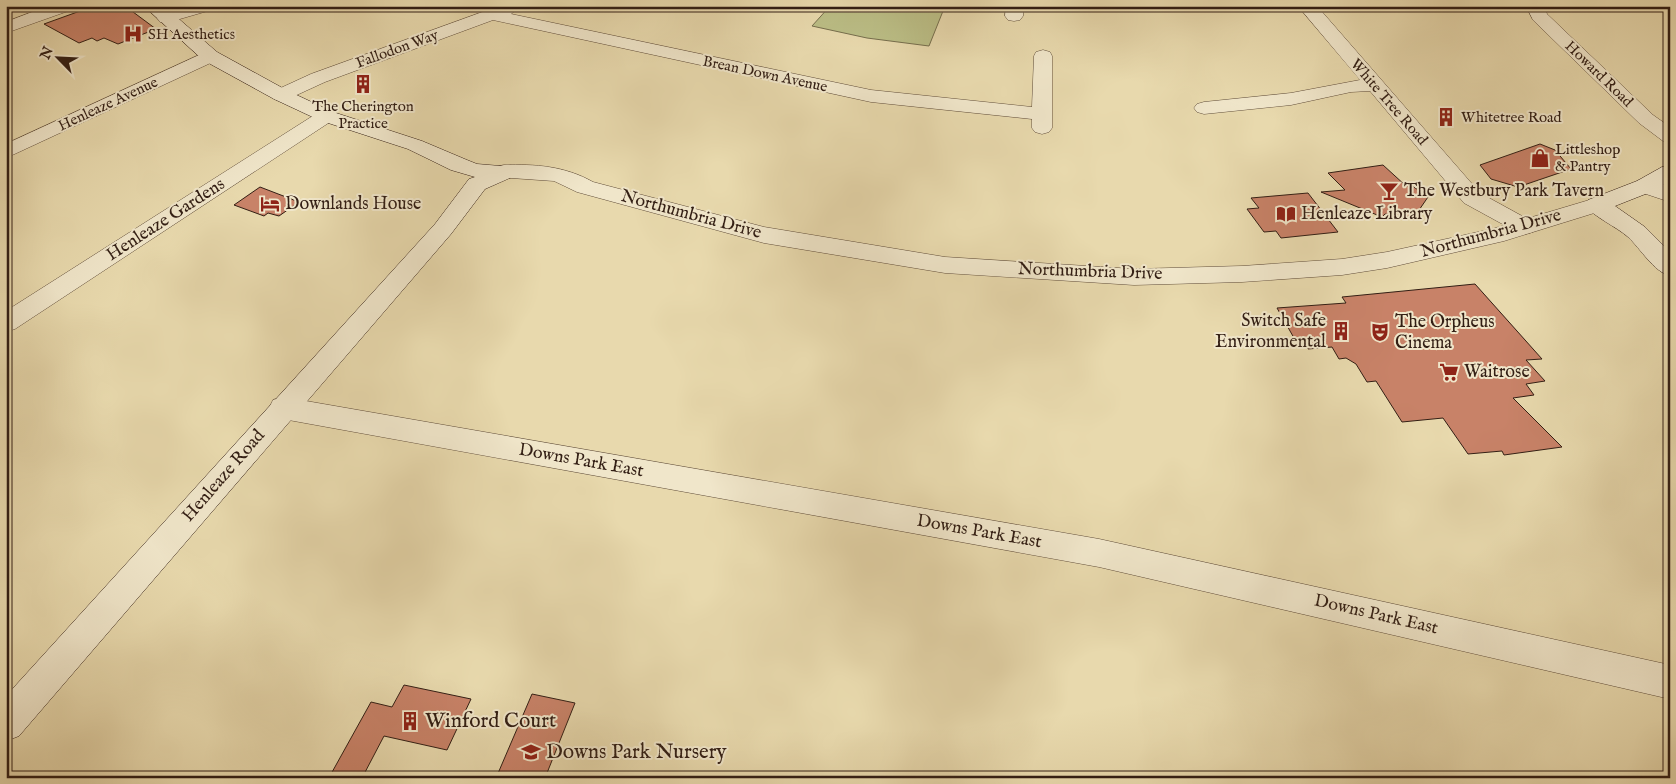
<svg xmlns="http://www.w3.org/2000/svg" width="1676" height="784" font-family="'IM FELL English',serif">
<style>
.green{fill:#bbbe86;stroke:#766e4d}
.building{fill:#c88268;stroke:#321e14}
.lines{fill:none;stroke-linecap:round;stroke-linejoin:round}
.minor-casing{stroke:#604d3a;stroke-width:1}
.tertiary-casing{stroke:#604d3a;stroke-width:1}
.secondary-casing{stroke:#321e14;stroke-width:1}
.minor{fill:#f0e6ca;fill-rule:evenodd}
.tertiary{fill:#f0e6ca;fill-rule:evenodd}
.secondary{fill:#f0e6ca;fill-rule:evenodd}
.labels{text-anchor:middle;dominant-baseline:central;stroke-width:4;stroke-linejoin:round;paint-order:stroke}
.far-poi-label{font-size:15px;fill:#321e14;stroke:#f0e6ca;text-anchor:start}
.far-street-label{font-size:15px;fill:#321e14;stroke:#f0e6ca}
.poi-label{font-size:18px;fill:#321e14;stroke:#f0e6ca;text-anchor:start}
.street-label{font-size:18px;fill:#321e14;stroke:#f0e6ca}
.near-poi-label{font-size:21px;fill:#321e14;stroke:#f0e6ca;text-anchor:start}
</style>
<rect width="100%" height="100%" fill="#e8d9ad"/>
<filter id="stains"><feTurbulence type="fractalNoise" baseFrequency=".004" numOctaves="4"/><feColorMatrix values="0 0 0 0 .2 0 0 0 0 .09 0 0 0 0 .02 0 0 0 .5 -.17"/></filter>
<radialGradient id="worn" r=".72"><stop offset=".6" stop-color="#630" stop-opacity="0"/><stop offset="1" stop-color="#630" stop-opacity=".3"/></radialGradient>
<path class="green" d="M830,6H948L943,11L929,46L867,38L812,26Z"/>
<path class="building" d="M94,6H125L156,29L118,44L104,38L97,41L92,38L79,43L44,24Z
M1540,144L1555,150L1571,169L1518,187L1491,179L1480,165Z
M1383,165L1406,186L1411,185L1428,197L1417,213L1407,217L1385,214L1382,217L1321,192L1345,190L1328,173Z
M260,187L299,202L279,216L268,213L264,216L234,205Z
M1308,193L1338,232L1281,238L1276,231L1264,232L1247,209L1259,208L1251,198Z
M1475,284L1542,359L1526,360L1545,381L1526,384L1534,395L1513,398L1562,447L1504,455L1502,451L1468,454L1443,418L1402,422L1376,381L1367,382L1356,364L1346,358L1339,359L1332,347L1308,349L1305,345H1302L1297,338H1294L1277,308L1346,303L1342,297Z
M404,685L471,699L447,750L384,736L362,778H347L331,774L371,702L392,707Z
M532,694L575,703L545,778H496Z"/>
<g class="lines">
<g class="minor-casing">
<path id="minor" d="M48,6H74L71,10L6,33V22Z
M186,6H214L211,10L166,23L160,22L157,18L160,14Z
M499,6H515L517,9L511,14L871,90L1032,107L1034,56L1036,52L1043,50L1050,52L1052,56V128L1049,132L1042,134L1035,132L1032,128V119L871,102L493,20L325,82L288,99L281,101L274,99L271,95L274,91L311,74Z
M1006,6H1024L1023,16L1020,20L1014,21L1008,20L1005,16Z
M1059,6H1089L1086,10C1078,12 1070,12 1062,10Z
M1298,6H1317L1480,193L1533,222L1537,227L1533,232L1525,234L1517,232L1464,203L1370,91L1351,92L1291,105L1204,114L1197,112L1194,108L1197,104L1204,102L1291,93L1360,80Z
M1526,6H1544L1547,14L1653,115L1670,127V143L1663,141L1639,123L1533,20Z
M210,50L217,52L219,56L217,60L6,158V144Z
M326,110L333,112L336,116L333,120L15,329L6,332V311L319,112Z
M1645,179L1670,187V202L1637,191L1634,186L1637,181Z
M283,397L1099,539L1670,665V699L1099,567L283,419L273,416L269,408L273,400Z"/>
</g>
<g class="tertiary-casing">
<path id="tertiary" d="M504,165C535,164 565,166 593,182L764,227L945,257L1134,269L1242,266L1342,259L1387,252L1492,229L1596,198L1604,200L1607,205L1604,210L1504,241L1387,268L1342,275L1242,282L1134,285L945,273L764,243L577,192L554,181L496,177L493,172L496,167Z"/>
</g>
<g class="secondary-casing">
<path id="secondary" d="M144,6H164L217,52L288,91L333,112L422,141L467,160L477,164L512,167L515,172L512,177L485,189L451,234L19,736L6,741V696L435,224L469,179L475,177L451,170L408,149L319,120L274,99L203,60Z
M1670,166V181L1653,191L1615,206L1645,227L1670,252V276C1653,271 1641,249 1628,237C1617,227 1592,216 1585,205L1588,200L1637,181L1662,167Z"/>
</g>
<use href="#minor" class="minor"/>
<use href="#tertiary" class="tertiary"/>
<use href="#secondary" class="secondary"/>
</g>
<defs>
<g id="hospital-bare" transform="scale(1.5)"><path d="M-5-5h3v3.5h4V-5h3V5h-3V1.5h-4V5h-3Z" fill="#8f2418" stroke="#f0e6ca" stroke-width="2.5" paint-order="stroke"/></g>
<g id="building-bare" transform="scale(1.5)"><path d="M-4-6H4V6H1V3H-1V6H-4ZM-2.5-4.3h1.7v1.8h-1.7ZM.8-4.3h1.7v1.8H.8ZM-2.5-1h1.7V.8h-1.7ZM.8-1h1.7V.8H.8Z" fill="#8f2418" stroke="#f0e6ca" stroke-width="2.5" paint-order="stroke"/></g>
<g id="shop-bare" transform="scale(1.5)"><path d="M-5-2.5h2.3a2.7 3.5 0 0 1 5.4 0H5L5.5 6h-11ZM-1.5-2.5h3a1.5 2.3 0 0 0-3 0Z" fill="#8f2418" stroke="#f0e6ca" stroke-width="2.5" paint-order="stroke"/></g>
<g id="bar-bare" transform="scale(1.5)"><path d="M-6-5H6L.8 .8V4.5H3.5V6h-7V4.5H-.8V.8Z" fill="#8f2418" stroke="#f0e6ca" stroke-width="2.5" paint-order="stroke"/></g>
<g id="hotel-bare" transform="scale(1.5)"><path d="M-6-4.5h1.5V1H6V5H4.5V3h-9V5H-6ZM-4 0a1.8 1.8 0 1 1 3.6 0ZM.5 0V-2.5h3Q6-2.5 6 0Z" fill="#8f2418" stroke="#f0e6ca" stroke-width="2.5" paint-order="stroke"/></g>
<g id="library-bare" transform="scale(1.5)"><path d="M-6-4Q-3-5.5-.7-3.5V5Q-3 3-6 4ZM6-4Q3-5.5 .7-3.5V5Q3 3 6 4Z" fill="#8f2418" stroke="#f0e6ca" stroke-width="2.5" paint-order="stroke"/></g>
<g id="theatre-bare" transform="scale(1.5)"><path d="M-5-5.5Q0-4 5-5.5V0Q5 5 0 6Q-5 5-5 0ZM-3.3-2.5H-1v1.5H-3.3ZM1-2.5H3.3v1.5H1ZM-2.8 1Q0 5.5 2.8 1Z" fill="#8f2418" stroke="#f0e6ca" stroke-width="2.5" paint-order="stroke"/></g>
<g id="supermarket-bare" transform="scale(1.5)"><path d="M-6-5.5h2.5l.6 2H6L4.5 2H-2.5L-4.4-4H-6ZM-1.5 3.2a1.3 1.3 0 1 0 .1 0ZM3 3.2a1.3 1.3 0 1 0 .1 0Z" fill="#8f2418" stroke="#f0e6ca" stroke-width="2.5" paint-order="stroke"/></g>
<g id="school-bare" transform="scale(1.5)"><path d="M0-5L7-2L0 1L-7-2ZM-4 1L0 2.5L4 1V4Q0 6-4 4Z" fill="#8f2418" stroke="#f0e6ca" stroke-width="2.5" paint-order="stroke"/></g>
</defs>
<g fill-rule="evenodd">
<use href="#hospital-bare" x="133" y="34"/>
<use href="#building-bare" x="363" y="84"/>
<use href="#building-bare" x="1446" y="117"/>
<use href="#shop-bare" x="1540" y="158"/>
<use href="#bar-bare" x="1389" y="191"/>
<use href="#hotel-bare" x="270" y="204"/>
<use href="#library-bare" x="1286" y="214"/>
<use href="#building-bare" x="1341" y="331"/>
<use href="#theatre-bare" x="1380" y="332"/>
<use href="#supermarket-bare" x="1449" y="372"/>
<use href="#building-bare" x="410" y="721"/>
<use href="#school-bare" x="531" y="752"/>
</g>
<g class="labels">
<g class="far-poi-label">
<text x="148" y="34">SH Aesthetics</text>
<text x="363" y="106" text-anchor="middle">The Cherington<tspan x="363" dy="17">Practice</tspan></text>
<text x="1461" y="117">Whitetree Road</text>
<text x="1555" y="149">Littleshop<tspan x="1555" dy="17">&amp; Pantry</tspan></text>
</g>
<g class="far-street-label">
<text transform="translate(397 49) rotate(-20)">Fallodon Way</text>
<text transform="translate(765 74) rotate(12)">Brean Down Avenue</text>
<text transform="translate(1599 74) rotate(44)">Howard Road</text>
<text transform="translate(1389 102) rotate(49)">White Tree Road</text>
<text transform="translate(108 104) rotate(-25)">Henleaze Avenue</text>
</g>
<g class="poi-label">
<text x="1404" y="191">The Westbury Park Tavern</text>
<text x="285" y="204">Downlands House</text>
<text x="1301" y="214">Henleaze Library</text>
<text x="1326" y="321" text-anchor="end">Switch Safe<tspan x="1326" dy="21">Environmental</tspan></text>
<text x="1395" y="322">The Orpheus<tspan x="1395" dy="21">Cinema</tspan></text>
<text x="1464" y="372">Waitrose</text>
</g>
<g class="street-label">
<text transform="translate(691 215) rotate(15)">Northumbria Drive</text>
<text transform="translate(166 220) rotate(-33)">Henleaze Gardens</text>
<text transform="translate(1491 234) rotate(-15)">Northumbria Drive</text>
<text transform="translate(1090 272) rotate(2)">Northumbria Drive</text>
<text transform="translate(581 461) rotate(10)">Downs Park East</text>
<text transform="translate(224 476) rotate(-49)">Henleaze Road</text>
<text transform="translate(979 532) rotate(10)">Downs Park East</text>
<text transform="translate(1376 615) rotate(13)">Downs Park East</text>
</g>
<g class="near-poi-label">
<text x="425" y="721">Winford Court</text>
<text x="546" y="752">Downs Park Nursery</text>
</g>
</g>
<rect width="1676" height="784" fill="none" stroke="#e8d9ad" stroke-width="25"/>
<rect x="8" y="8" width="1661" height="769" fill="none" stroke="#321e14" stroke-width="2.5"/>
<rect x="12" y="12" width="1651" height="759" fill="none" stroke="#321e14"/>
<g transform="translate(58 58) rotate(294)" stroke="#f0e6ca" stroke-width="4" paint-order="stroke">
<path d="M0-4L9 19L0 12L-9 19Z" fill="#321e14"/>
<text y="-8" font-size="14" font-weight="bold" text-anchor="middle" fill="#321e14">N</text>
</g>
<rect width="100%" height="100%" filter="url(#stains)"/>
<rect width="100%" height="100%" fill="url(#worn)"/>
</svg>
